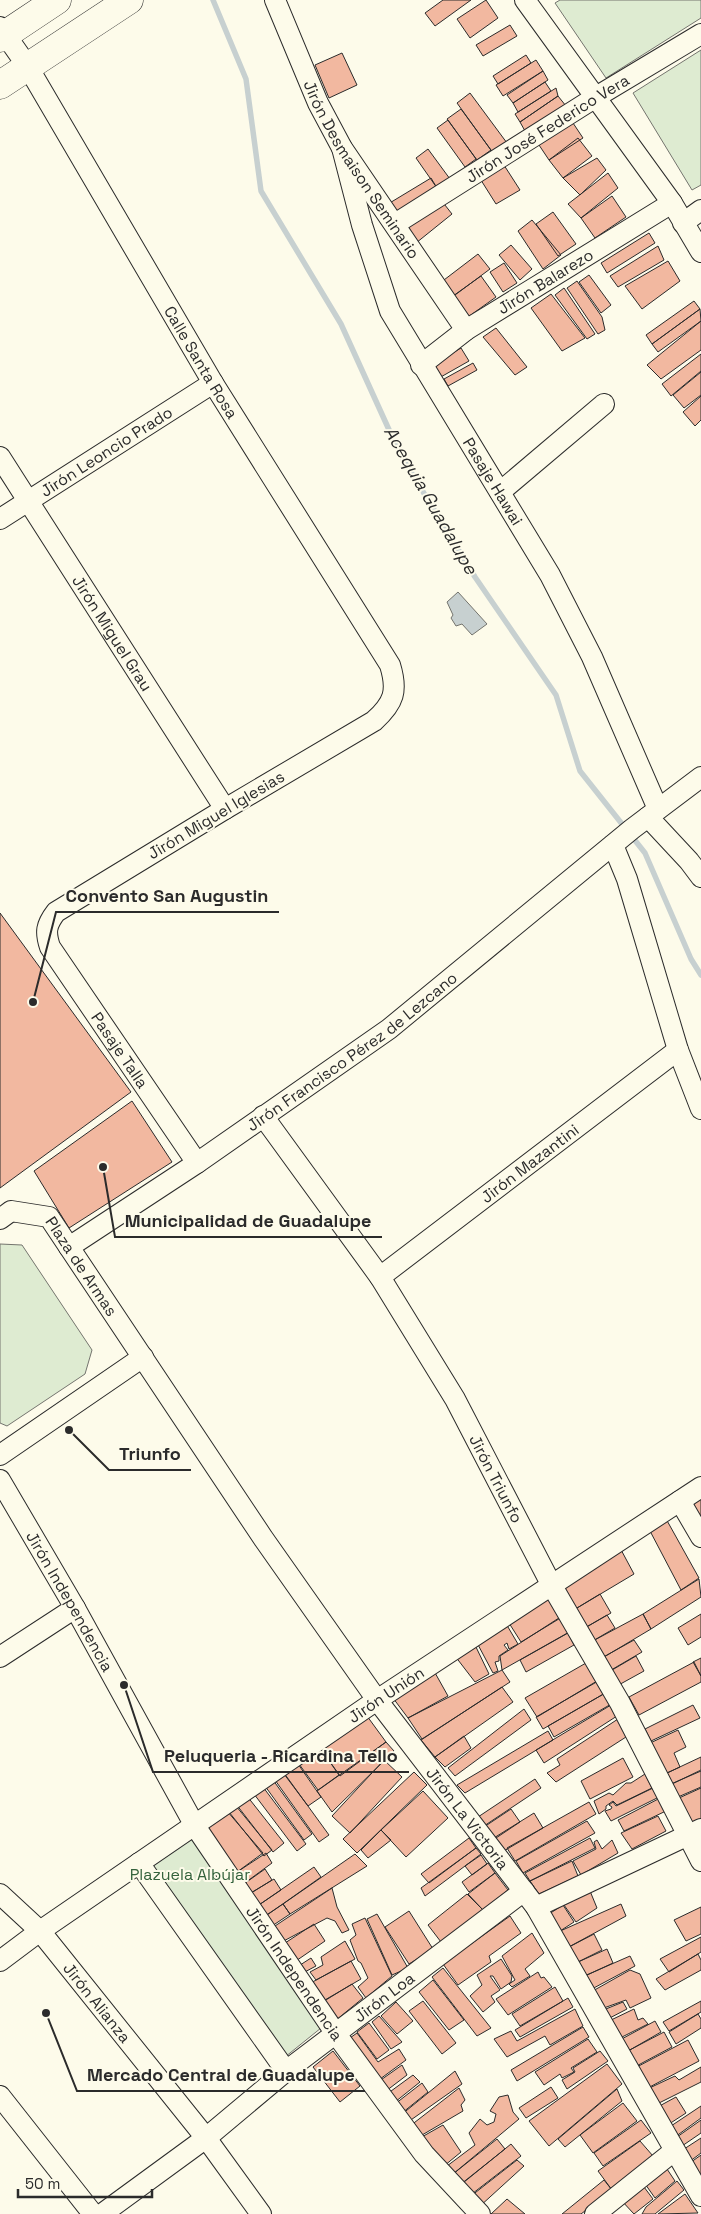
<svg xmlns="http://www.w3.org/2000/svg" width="701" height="2214" font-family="'Space Grotesk',sans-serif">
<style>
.green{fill:#deebd1;stroke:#74746e}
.water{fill:#c7d0d0;stroke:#74746e}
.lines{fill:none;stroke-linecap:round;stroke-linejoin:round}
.stream{stroke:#c7d0d0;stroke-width:5.5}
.building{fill:#f2b8a0;stroke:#2b2b2b}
.minor-casing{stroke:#2b2b2b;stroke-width:22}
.highway-casing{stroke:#2b2b2b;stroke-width:29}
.minor{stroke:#fdfbea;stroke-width:20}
.highway{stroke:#fdfbea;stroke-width:28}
.labels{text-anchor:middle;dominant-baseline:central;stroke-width:4;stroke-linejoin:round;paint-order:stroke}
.street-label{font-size:16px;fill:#2b2b2b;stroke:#fdfbea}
.park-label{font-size:16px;fill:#34623c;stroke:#fdfbea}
.water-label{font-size:18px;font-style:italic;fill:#2b2b2b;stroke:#fdfbea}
.leader{fill:none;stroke:#2b2b2b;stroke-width:2}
.callout-dot{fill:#2b2b2b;stroke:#fdfbea;stroke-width:2}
.callout-label{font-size:18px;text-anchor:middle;font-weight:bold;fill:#2b2b2b;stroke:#fdfbea;stroke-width:4;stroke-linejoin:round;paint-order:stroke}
</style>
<rect width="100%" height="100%" fill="#fdfbea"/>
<path class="green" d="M560,0H701V18L606,78L555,3Z
M701,50V185L692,190L633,93Z
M0,1244L22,1245L92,1350L85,1374L7,1426L0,1423Z
M195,1831L321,2028L285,2057L148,1865Z"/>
<path class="water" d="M458,592L487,624L472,635L462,624L456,626L451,618L453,615L447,602Z"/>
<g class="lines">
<path class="stream" d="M213,0L246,79L261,191L341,324L400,454L475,577L556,695L580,771L645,853L691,959L701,975"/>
</g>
<path class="building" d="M443,0H471L435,26L425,13Z
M486,0L498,18L470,38L457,19Z
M510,25L517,36L483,56L476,45Z
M342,53L357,85L329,98L315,65Z
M526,55L531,63L498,84L493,76Z
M536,60L543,71L503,96L496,85Z
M543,71L548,80L513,103L507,95Z
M545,82L551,91L518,112L513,103Z
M556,88L558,96L520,122L515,114Z
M470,93L507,143L493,153L457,103Z
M558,96L566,106L525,131L520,122Z
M461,109L491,150L477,160L447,119Z
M569,117L583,138L549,160L535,139Z
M448,120L476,159L465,167L437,128Z
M578,138L592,156L563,178L549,160Z
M428,149L450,179L437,188L416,158Z
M597,158L606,170L580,195L563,178Z
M502,162L520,190L496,204L479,177Z
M608,173L618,188L581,218L568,204Z
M431,178L437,188L395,214L388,204Z
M612,196L626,217L595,238L581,218Z
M441,200L452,214L416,243L405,229Z
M553,212L576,244L558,256L536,224Z
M532,220L561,255L543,269L518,231Z
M649,233L655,243L607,273L601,263Z
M511,245L532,269L520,280L499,255Z
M658,246L664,260L618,287L610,276Z
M478,254L490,269L451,298L440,283Z
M668,261L680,281L642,309L625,286Z
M504,263L517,283L503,292L490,272Z
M589,275L611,305L601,313L579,282Z
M481,276L496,297L468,317L453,296Z
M577,281L602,317L605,330L598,334L567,288Z
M564,288L595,334L587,339L555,295Z
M551,294L585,338L562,351L531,308Z
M694,301L700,309L652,344L646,335Z
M700,309L701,321L658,352L652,344Z
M701,321V350L661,379L647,365Z
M496,328L527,367L515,375L483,337Z
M461,348L469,361L439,378L431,366Z
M701,354V371L671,396L662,384Z
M473,363L477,370L448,386L444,379Z
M701,372V395L684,408L673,395Z
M701,396V420L695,426L683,412Z
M0,913L131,1092L0,1188Z
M132,1101L172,1162L69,1228L34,1171Z
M701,1492V1528L685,1503Z
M665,1517L699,1578L681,1590L650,1531Z
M619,1546L634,1574L572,1611L556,1589Z
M699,1579L701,1597L651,1629L643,1614Z
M600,1594L611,1613L583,1629L572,1611Z
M550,1598L562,1617L521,1642L509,1623Z
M643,1614L651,1629L599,1660L591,1642Z
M701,1614V1637L688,1645L678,1628Z
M607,1615L615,1628L591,1642L583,1629Z
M562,1616L571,1631L502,1670L500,1656Z
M505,1622L518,1644L509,1649L507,1643L504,1645L508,1650L499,1656V1661L495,1662L498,1671L493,1673L476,1641Z
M568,1633L574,1645L526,1672L520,1660Z
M634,1640L642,1652L606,1673L598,1660Z
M475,1645L489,1674L475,1682L455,1656Z
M636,1656L644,1671L615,1687L607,1673Z
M701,1658V1676L693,1662Z
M694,1662L701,1676V1682L639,1715L629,1697Z
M586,1663L597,1681L537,1717L525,1698Z
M502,1670L510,1682L422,1739L408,1718Z
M434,1671L448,1696L408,1718L393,1698Z
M600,1680L607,1692L543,1729L536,1717Z
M502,1687L513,1702L435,1757L421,1740Z
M607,1692L613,1703L554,1737L548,1726Z
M611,1705L617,1716L544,1763L536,1750Z
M693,1705L700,1718L651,1741L645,1729Z
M524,1709L531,1720L455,1776L448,1768Z
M367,1716L386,1742L340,1776L321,1749Z
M618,1719L626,1737L556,1782L547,1773L560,1765L557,1759Z
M678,1730L686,1747L674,1753L680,1767L667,1773L648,1744Z
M548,1731L553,1740L465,1793L457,1785Z
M464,1736L471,1748L445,1767L435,1757Z
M386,1742L394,1751L332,1812L317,1791Z
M320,1748L339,1775L318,1790L299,1764Z
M701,1757V1770L672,1784L667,1773Z
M623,1758L633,1777L590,1799L581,1781Z
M384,1760L402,1777L350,1833L332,1816Z
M298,1764L321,1797L308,1806L284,1774Z
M701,1771V1787L678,1797L671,1784Z
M414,1772L427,1785L357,1853L343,1839Z
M284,1773L329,1835L319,1842L275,1780Z
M645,1774L652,1788L617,1805L613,1801L606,1806V1809L599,1814L594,1801L609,1793L613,1795L626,1783H631Z
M535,1779L541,1788L481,1828L475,1819Z
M273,1780L312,1834L304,1840L265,1786Z
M263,1787L306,1844L297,1851L254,1794Z
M655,1787L659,1797L611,1821L605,1811L611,1809L612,1807L609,1805L613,1802L616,1806Z
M701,1788V1823L692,1827L679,1798Z
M423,1791L448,1818L406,1857L381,1830Z
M247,1796L284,1843L273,1852L236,1804Z
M662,1797L668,1810L624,1831L618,1820Z
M589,1802L596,1814L515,1861L507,1848Z
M236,1806L272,1850L264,1856L229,1812Z
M511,1809L520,1822L493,1840L484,1827Z
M227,1811L263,1853L233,1875L201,1827Z
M534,1813L543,1828L497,1855L489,1841Z
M658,1816L666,1831L632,1849L621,1833Z
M587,1821L595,1833L523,1873L516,1861Z
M381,1830L391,1840L368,1858L361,1850Z
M469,1838L476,1848L429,1883L421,1874Z
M590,1838L595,1848L530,1881L525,1873Z
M597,1840L602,1849L612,1840L618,1853L581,1875L573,1861L596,1849L594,1842Z
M476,1848L481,1854L425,1896L421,1888Z
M266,1853L272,1863L242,1885L234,1874Z
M355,1854L367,1866L290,1914L283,1904Z
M481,1855L487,1864L472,1875L465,1866Z
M572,1861L578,1876L539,1894L530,1881Z
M488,1863L495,1873L469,1892L462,1882Z
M314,1867L321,1877L260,1920L253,1909Z
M265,1869L272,1880L248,1895L241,1886Z
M495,1873L508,1890L483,1910L468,1894Z
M274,1879L281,1890L253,1909L244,1897Z
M332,1888L337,1907L349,1930L342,1933L335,1921L327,1918L278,1944L269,1930Z
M590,1891L597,1908L576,1922L564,1905Z
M467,1894L483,1910L441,1942L428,1925Z
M283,1904L290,1914L269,1928L262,1918Z
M621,1904L626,1916L565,1949L558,1932Z
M563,1905L574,1922L560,1931L549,1914Z
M701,1907V1934L686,1941L674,1920Z
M409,1911L433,1949L409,1964L385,1927Z
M377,1914L408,1968L392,1975L367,1919Z
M510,1916L521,1933L489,1956L491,1962L458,1985L443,1964Z
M365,1918L392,1976L366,1998L358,1987L368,1978L361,1963L358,1961L350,1940L356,1935L352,1924Z
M314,1924L325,1941L290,1965L279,1947Z
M532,1933L544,1953L525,1969L530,1976L512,1987L509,1984L515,1980L502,1956Z
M594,1934L602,1950L578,1962L569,1947Z
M701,1937V1952L669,1972L660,1959Z
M345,1941L355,1959L316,1980L310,1972L323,1965L321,1957Z
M607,1949L613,1963L585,1976L578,1962Z
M698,1954L701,1960V1970L665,1990L656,1979Z
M630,1956L635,1966L590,1990L582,1977Z
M311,1958L316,1966L301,1974L297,1967Z
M501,1959L512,1976L511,1982L501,1989L493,1976H490L500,1990L491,1996L495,2002L483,2012L470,1996L482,1985L477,1975Z
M351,1961L361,1979L318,2004L307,1985Z
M443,1968L491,2028L477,2036L432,1977Z
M630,1970L640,1974L651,1998L630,2008L626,2000L601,2009L591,1992Z
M538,1972L541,1978L544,1977L552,1987L508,2015L496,1999Z
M433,1980L464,2020L449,2030L419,1992Z
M352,1984L363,1998L335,2021L321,2003Z
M555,1987L563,2001L520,2026L512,2014Z
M568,1998L573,2007L520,2037L515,2030Z
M423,2001L456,2043L442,2054L409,2011Z
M701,2001V2012L669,2031L663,2022Z
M396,2002L413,2021L397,2034L381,2016Z
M623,2002L627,2009L604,2021L601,2011Z
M575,2009L583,2026L550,2045L545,2036L507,2057L494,2039L511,2031L517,2041Z
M634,2009L638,2020L643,2018L648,2024L618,2039L609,2021Z
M698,2014L701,2019V2028L676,2044L669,2032Z
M379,2016L402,2042L391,2049L372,2022Z
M655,2021L661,2032L623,2054L618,2041Z
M369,2023L389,2050L377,2059L357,2032Z
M583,2027L589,2037L517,2081L511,2070Z
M664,2032L672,2047L629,2070L620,2055Z
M357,2033L378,2062L399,2049L406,2060L376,2082L347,2040Z
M588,2039L597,2052L571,2068L574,2072L562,2078L560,2074L544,2085L535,2072Z
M688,2040L699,2061L644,2090L633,2069Z
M333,2051L360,2086L340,2102L313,2067Z
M600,2051L608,2061L567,2089L562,2080L575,2072L573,2068Z
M607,2064L622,2084L549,2146L529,2121Z
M402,2065L407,2075L386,2091L378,2082Z
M701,2067V2082L651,2107L641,2092L675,2076L679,2080Z
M455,2071L462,2084L408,2122L401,2115Z
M413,2075L420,2082L395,2102L387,2094Z
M422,2083L428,2092L402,2113L395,2104Z
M551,2087L558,2098L526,2118L519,2108Z
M459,2088L465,2100L461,2105L463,2111L417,2138L410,2126Z
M617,2089L622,2101L565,2147L558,2139Z
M508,2095L513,2112L519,2119L453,2174L447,2166L475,2145L469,2133L480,2119L487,2125L494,2122L496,2114L490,2111L499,2097Z
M676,2097L686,2113L666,2126L654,2109Z
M623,2103L637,2121L593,2153L580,2135Z
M701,2106V2118L675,2137L668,2128Z
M641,2120L651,2133L603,2166L594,2153Z
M701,2120V2133L682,2146L677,2137Z
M443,2125L461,2152L444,2166L420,2138Z
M701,2138V2153L689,2162L681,2151Z
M497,2139L505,2149L461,2184L453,2174Z
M640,2141L653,2156L612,2190L598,2171Z
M511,2144L521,2156L468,2197L458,2187Z
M701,2155V2181L687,2165Z
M517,2160L524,2166L479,2207L471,2196Z
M665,2166L675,2181L655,2198L643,2181Z
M604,2180L612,2190L581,2214H562Z
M677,2181L684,2190L655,2214H642L646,2207Z
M641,2183L653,2199L634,2214L621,2200Z
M685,2194L698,2213L658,2214Z
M507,2199L525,2214H491Z"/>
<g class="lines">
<g class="minor-casing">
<g id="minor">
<path id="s1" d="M275,0L318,103L342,148L466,330"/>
<path d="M525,0L672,203L701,252"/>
<path id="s2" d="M0,27L28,67L213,383L390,665C398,691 394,703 374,721L225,809L56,912C46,925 45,932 50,947L197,1163"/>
<path id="s3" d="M342,148L362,225L390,311L550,575L592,657L658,809"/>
<path d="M683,223L701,210"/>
<path id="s4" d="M395,224L596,97L701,34"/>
<path id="s5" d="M421,365L466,330L672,203"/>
<path id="s6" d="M0,457L225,809"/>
<path d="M500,492L604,404"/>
<path id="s7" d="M0,519L213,383"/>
<path d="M648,817L689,861L701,877"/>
<path d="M613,845L627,879L678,1050L701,1109"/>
<path id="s8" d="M263,1116L380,1277L455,1399L552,1586L620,1703L701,1861"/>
<path id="s9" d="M0,1219L11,1211L49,1217L263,1538L377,1700L536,1907L701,2196"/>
<path id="s10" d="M69,1247L197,1163L389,1029L632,829L701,777"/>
<path id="s11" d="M380,1277L678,1050"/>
<path d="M0,1455L143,1357"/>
<path id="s12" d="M0,1480L75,1608L195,1826L336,2034L424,2154L480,2214"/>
<path d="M680,1501L701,1537"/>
<path d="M0,1657L75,1608"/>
<path d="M139,1863L286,2071"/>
<path id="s13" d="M0,1894L40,1931L206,2138L261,2214"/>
<path d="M536,1907L701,1829"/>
<path id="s14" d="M0,1961L40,1931L377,1700L701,1487"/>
<path d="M0,2096L93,2214"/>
<path id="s15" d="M102,2214L206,2138L286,2071L524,1891"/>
<path d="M595,2214L674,2151"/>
</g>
</g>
<g class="highway-casing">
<path id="highway" d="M0,38L57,0
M0,85L129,0"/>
</g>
<use href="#minor" class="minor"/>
<use href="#highway" class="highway"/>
</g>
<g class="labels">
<g class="street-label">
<text stroke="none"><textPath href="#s4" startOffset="180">Jirón José Federico Vera</textPath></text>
<text stroke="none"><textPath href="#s1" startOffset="191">Jirón Desmaison Seminario</textPath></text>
<text stroke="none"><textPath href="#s5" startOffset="150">Jirón Balarezo</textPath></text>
<text stroke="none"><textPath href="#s2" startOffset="391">Calle Santa Rosa</textPath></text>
<text stroke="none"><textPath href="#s7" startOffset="126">Jirón Leoncio Prado</textPath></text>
<text stroke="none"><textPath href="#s3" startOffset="369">Pasaje Hawai</textPath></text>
<text stroke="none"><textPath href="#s6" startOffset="209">Jirón Miguel Grau</textPath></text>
<text transform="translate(216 815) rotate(-31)">Jirón Miguel Iglesias</text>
<text stroke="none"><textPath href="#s2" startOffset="1344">Pasaje Talla</textPath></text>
<text stroke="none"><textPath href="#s10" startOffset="344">Jirón Francisco Pérez de Lezcano</textPath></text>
<text stroke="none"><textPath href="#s11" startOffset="188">Jirón Mazantini</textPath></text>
<text stroke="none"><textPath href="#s9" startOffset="111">Plaza de Armas</textPath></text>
<text stroke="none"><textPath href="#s8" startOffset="432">Jirón Triunfo</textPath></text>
<text stroke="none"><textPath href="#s12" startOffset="140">Jirón Independencia</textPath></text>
<text stroke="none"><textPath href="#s14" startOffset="469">Jirón Unión</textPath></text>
<text stroke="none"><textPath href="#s9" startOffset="785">Jirón La Victoria</textPath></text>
<text stroke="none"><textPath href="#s12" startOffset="575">Jirón Independencia</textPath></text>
<text stroke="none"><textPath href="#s15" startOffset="356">Jirón Loa</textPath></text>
<text stroke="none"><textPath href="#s13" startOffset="146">Jirón Alianza</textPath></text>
</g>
<g class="park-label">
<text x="190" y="1874">Plazuela Albújar</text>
</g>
<g class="water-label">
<text transform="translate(431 500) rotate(60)">Acequia Guadalupe</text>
</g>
</g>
<path class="leader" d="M33 1002L56 912H279M103 1167L115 1237H382M69 1430L109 1470H191M124 1685L153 1772H409M46 2013L77 2091H365"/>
<g class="callout-dot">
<circle cx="33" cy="1002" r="5"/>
<circle cx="103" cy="1167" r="5"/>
<circle cx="69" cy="1430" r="5"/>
<circle cx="124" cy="1685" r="5"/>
<circle cx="46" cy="2013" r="5"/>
</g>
<g class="callout-label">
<text x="167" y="902">Convento San Augustin</text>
<text x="248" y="1227">Municipalidad de Guadalupe</text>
<text x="150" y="1460">Triunfo</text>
<text x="281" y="1762">Peluqueria - Ricardina Tello</text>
<text x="221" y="2081">Mercado Central de Guadalupe</text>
</g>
<path d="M18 2189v8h134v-8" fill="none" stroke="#2b2b2b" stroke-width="2.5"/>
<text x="25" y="2189" font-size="15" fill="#2b2b2b" stroke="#fdfbea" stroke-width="4" paint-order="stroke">50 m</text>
</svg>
